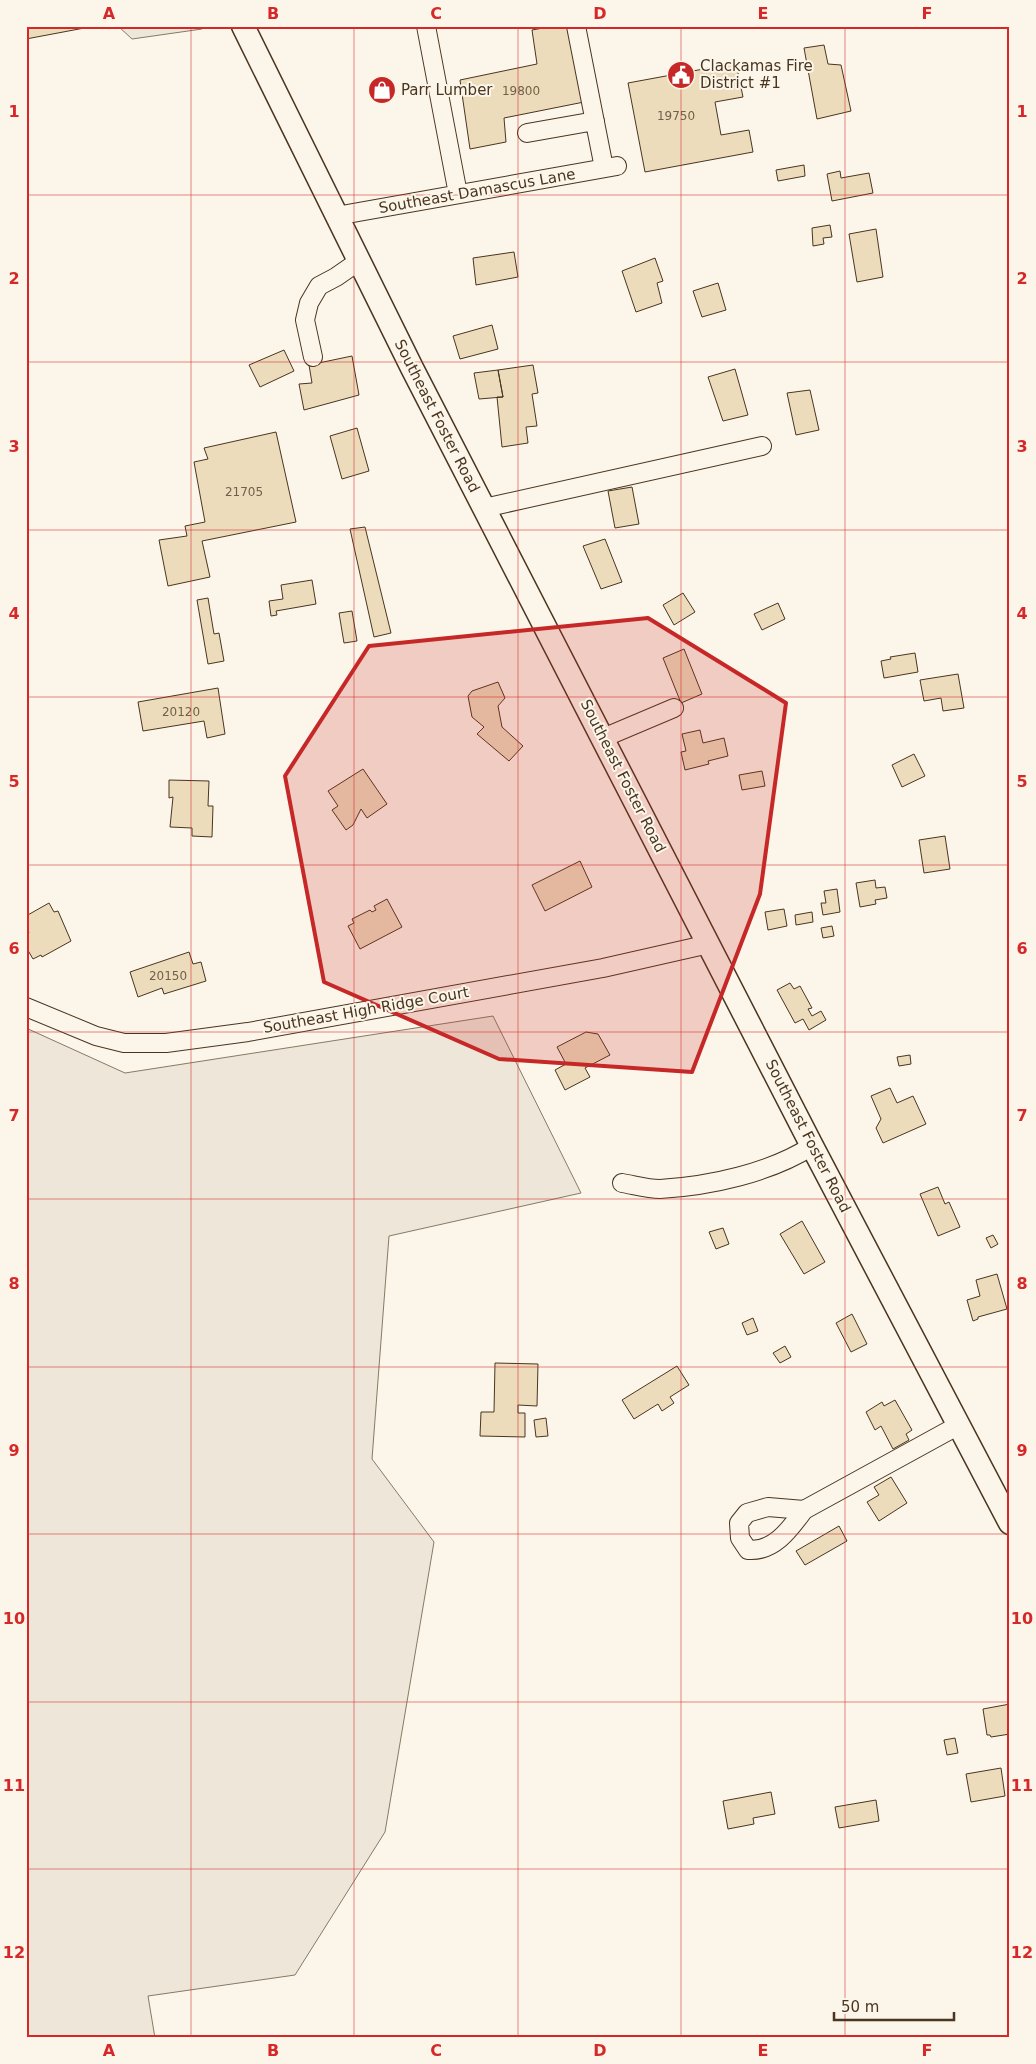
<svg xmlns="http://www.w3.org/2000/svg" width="1036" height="2064" font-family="'DejaVu Sans',sans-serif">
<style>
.green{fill:#ede6d9;stroke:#887966}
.parking{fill:#ede7d9;stroke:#887966}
.building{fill:#ecdcbc;stroke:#4a3520}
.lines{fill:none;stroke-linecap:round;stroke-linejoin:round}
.minor-casing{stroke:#4a3520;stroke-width:20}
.major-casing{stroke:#4a3520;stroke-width:25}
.minor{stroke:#fbf6e9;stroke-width:18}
.major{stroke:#fbf6e9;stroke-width:22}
.marked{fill:#c62828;fill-opacity:0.2;stroke:#c62828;stroke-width:4;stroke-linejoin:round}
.grid{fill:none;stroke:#d62828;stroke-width:1;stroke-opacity:0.55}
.labels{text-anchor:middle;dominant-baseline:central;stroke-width:4;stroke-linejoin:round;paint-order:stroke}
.number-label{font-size:12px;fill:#725f47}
.poi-label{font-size:15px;fill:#4a3520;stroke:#fbf6e9;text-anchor:start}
.street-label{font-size:15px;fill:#4a3520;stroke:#fbf6e9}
.neatline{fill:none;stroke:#d62828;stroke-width:2}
.grid-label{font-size:16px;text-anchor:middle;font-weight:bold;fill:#d62828}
</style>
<rect width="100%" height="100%" fill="#fbf6e9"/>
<path class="green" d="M493,1016L581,1193L389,1236L372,1459L434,1542L385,1832L295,1975L148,1996L155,2038H26V1028L125,1073Z"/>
<path class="parking" d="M118,26H199L202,29L132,39Z"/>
<path class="building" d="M26,26H95L26,39Z
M554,26H568L584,102L504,118L506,142L470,149L460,80L537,64L532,30Z
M824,45L828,64L841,65L851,111L817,119L804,48Z
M736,63L743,97L715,102L721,135L749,130L753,152L645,172L628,83Z
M804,165L805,176L778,181L776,170Z
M840,171L841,178L869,173L873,193L832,201L827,174Z
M830,225L832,237L823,238L824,244L813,246L812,228Z
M876,229L883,277L857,282L849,234Z
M514,252L518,277L476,285L473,258Z
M655,258L663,281L657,283L662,303L636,312L622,271Z
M718,283L726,310L702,317L693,291Z
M492,325L498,349L460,359L453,336Z
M284,350L294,371L260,387L249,365Z
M352,356L359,395L304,410L299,384L312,383L309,365Z
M533,365L538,393L532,394L537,426L526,427L528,443L502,447L497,397H503L498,370Z
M735,369L748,415L723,421L708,377Z
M498,370L503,397L479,399L474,373Z
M810,390L819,430L796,435L787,393Z
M357,428L369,471L342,479L330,436Z
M276,432L296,522L202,541L210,577L168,586L159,540L187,536L185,526L205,522L194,462L208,459L204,448Z
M632,487L639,524L615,528L608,491Z
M365,527L391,633L374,637L350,529Z
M605,539L622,582L601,589L583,546Z
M312,580L316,604L276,611L277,615L271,616L269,601L283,599L281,585Z
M683,593L695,612L674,625L663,605Z
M208,598L214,634L219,633L224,661L208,664L197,600Z
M778,603L785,619L762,630L754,614Z
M352,611L357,641L344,643L339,613Z
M684,649L702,694L681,703L663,658Z
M915,653L918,672L884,678L881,661L891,659L890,657Z
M958,674L964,708L943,711L941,698L924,701L920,680Z
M498,682L505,698L498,706L502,727L523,746L509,761L477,734L484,727L472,717L468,696L472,691Z
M218,688L225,734L207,738L204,721L143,731L138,702Z
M700,730L703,743L724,738L728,756L708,761L709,764L685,770L681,752L686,751L682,734Z
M914,754L925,776L902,787L892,765Z
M363,769L387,804L367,818L361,809L353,825L346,830L332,810L338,806L328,791Z
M762,771L765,786L742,790L739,775Z
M169,780L209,781L208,806H213L212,837L192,836V828L170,827L173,797L169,798Z
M945,836L950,869L924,873L919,840Z
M580,861L592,887L545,911L532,885Z
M875,880L876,888L885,887L887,898L875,900L876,904L860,907L856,883Z
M837,889L840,912L823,915L821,903H826L824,891Z
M387,899L402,927L360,949L348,926L354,923L352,919L370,910L372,912L376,910L374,906Z
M49,903L54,912L58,911L71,941L42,957L41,955L33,959L26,947V934L29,933L26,927V916Z
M784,909L787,926L768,930L765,912Z
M812,912L813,922L796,925L795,915Z
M832,926L834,936L823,938L821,928Z
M189,952L193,964L201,962L206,981L164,994L162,988L138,997L130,972Z
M790,983L794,989L800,986L812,1008L808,1009L812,1016L821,1011L826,1020L809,1030L803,1019L795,1023L777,990Z
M586,1032L598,1034L610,1055L585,1068L590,1077L565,1090L555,1070L566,1064L557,1047Z
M910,1055L911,1064L899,1066L897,1057Z
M890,1088L897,1103L913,1096L926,1124L883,1143L876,1128L881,1119L871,1096Z
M938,1187L945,1204L949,1202L960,1227L938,1236L920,1194Z
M802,1221L825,1262L804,1274L780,1234Z
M723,1228L729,1244L716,1249L709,1232Z
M993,1235L998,1244L991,1248L986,1238Z
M997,1274L1007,1309L978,1317V1319L973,1321L967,1300L980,1296L976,1280Z
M852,1314L867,1344L851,1352L836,1323Z
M753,1318L758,1331L747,1335L742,1323Z
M785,1346L791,1357L780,1363L773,1353Z
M495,1363L538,1364L537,1406L518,1405V1413H525V1437L480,1436L481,1412H494Z
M677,1366L689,1385L670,1397L674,1403L662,1411L658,1404L634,1419L622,1400Z
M895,1400L912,1430L906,1434L909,1440L893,1449L881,1426L875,1430L866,1412L882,1402L884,1406Z
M546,1418L548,1436L536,1437L534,1420Z
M891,1477L907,1503L879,1521L867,1502L879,1495L874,1487Z
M839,1526L847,1541L805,1565L796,1551Z
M1010,1704V1734L991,1737L990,1735H987L983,1709Z
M955,1738L958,1753L947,1755L944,1740Z
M1001,1768L1005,1796L971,1802L966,1774Z
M771,1792L775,1814L753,1818L754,1824L728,1829L723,1801Z
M876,1800L879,1821L839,1828L835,1807Z"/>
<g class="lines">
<g class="minor-casing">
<path id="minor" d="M426,26L458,194
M576,26L604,168
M527,133L595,121
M336,216L617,166
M313,357L305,320L309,303L319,286L336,277L359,261
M484,508L762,446
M603,738L674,708
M26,1007L96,1036L124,1043H166L248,1032L603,968L709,944
M622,1183C634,1185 648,1189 660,1189C710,1186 770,1173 812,1146
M804,1510L768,1507L747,1513L739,1523L740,1538L748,1550C774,1552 790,1529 804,1510L959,1425"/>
</g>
<g class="major-casing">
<path id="major" d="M243,26L412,368L812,1146L1010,1523"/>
</g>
<use href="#minor" class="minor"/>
<use href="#major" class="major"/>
</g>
<path class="marked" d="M648,618L786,703L760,894L692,1072L499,1059L324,982L285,776L369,646Z"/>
<path class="grid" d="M191,26V2038M354,26V2038M518,26V2038M681,26V2038M845,26V2038M26,195H1010M26,362H1010M26,530H1010M26,697H1010M26,865H1010M26,1032H1010M26,1199H1010M26,1367H1010M26,1534H1010M26,1702H1010M26,1869H1010"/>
<defs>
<g id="civic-disc" transform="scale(1.4375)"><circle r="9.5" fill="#c62828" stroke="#fbf6e9"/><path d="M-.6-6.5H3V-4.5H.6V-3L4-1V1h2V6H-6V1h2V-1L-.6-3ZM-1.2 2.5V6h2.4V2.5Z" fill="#fff"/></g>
<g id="shop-disc" transform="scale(1.4375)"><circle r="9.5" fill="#c62828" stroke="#fbf6e9"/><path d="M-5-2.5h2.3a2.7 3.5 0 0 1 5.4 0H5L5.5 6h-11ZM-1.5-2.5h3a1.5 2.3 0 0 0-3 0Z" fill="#fff"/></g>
</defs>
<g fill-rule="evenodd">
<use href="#civic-disc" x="681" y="75"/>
<use href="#shop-disc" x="382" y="90"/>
</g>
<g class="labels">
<g class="number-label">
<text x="521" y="91">19800</text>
<text x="676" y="116">19750</text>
<text x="244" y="492">21705</text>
<text x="181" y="712">20120</text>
<text x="168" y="976">20150</text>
</g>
<g class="poi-label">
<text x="700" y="66">Clackamas Fire<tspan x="700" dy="17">District #1</tspan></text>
<text x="401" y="90">Parr Lumber</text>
</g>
<g class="street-label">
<text transform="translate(477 191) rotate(-10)">Southeast Damascus Lane</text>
<text transform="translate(437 416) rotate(63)">Southeast Foster Road</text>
<text transform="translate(623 776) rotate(63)">Southeast Foster Road</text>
<text transform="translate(366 1010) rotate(-10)">Southeast High Ridge Court</text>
<text transform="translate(808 1136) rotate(63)">Southeast Foster Road</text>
</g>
</g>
<rect width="1036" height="2064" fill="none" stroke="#fbf6e9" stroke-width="55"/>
<path d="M834 2012v8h120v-8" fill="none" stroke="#4a3520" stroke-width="2.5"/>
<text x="841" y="2012" font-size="15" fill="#4a3520" stroke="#fbf6e9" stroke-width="4" paint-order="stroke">50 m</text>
<rect x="28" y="28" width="980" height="2008" class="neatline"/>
<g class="grid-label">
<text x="109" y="19">A</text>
<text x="273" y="19">B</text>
<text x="436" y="19">C</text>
<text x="600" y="19">D</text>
<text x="763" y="19">E</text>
<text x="927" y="19">F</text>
<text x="14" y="117">1</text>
<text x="1022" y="117">1</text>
<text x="14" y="284">2</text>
<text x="1022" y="284">2</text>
<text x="14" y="452">3</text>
<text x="1022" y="452">3</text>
<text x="14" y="619">4</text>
<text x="1022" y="619">4</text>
<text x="14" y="787">5</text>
<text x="1022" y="787">5</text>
<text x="14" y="954">6</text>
<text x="1022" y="954">6</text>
<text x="14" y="1121">7</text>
<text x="1022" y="1121">7</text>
<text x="14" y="1289">8</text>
<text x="1022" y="1289">8</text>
<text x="14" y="1456">9</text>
<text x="1022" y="1456">9</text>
<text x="14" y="1624">10</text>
<text x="1022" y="1624">10</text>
<text x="14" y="1791">11</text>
<text x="1022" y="1791">11</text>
<text x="14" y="1958">12</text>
<text x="1022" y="1958">12</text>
<text x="109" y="2056">A</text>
<text x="273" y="2056">B</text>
<text x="436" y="2056">C</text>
<text x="600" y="2056">D</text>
<text x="763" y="2056">E</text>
<text x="927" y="2056">F</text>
</g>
</svg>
